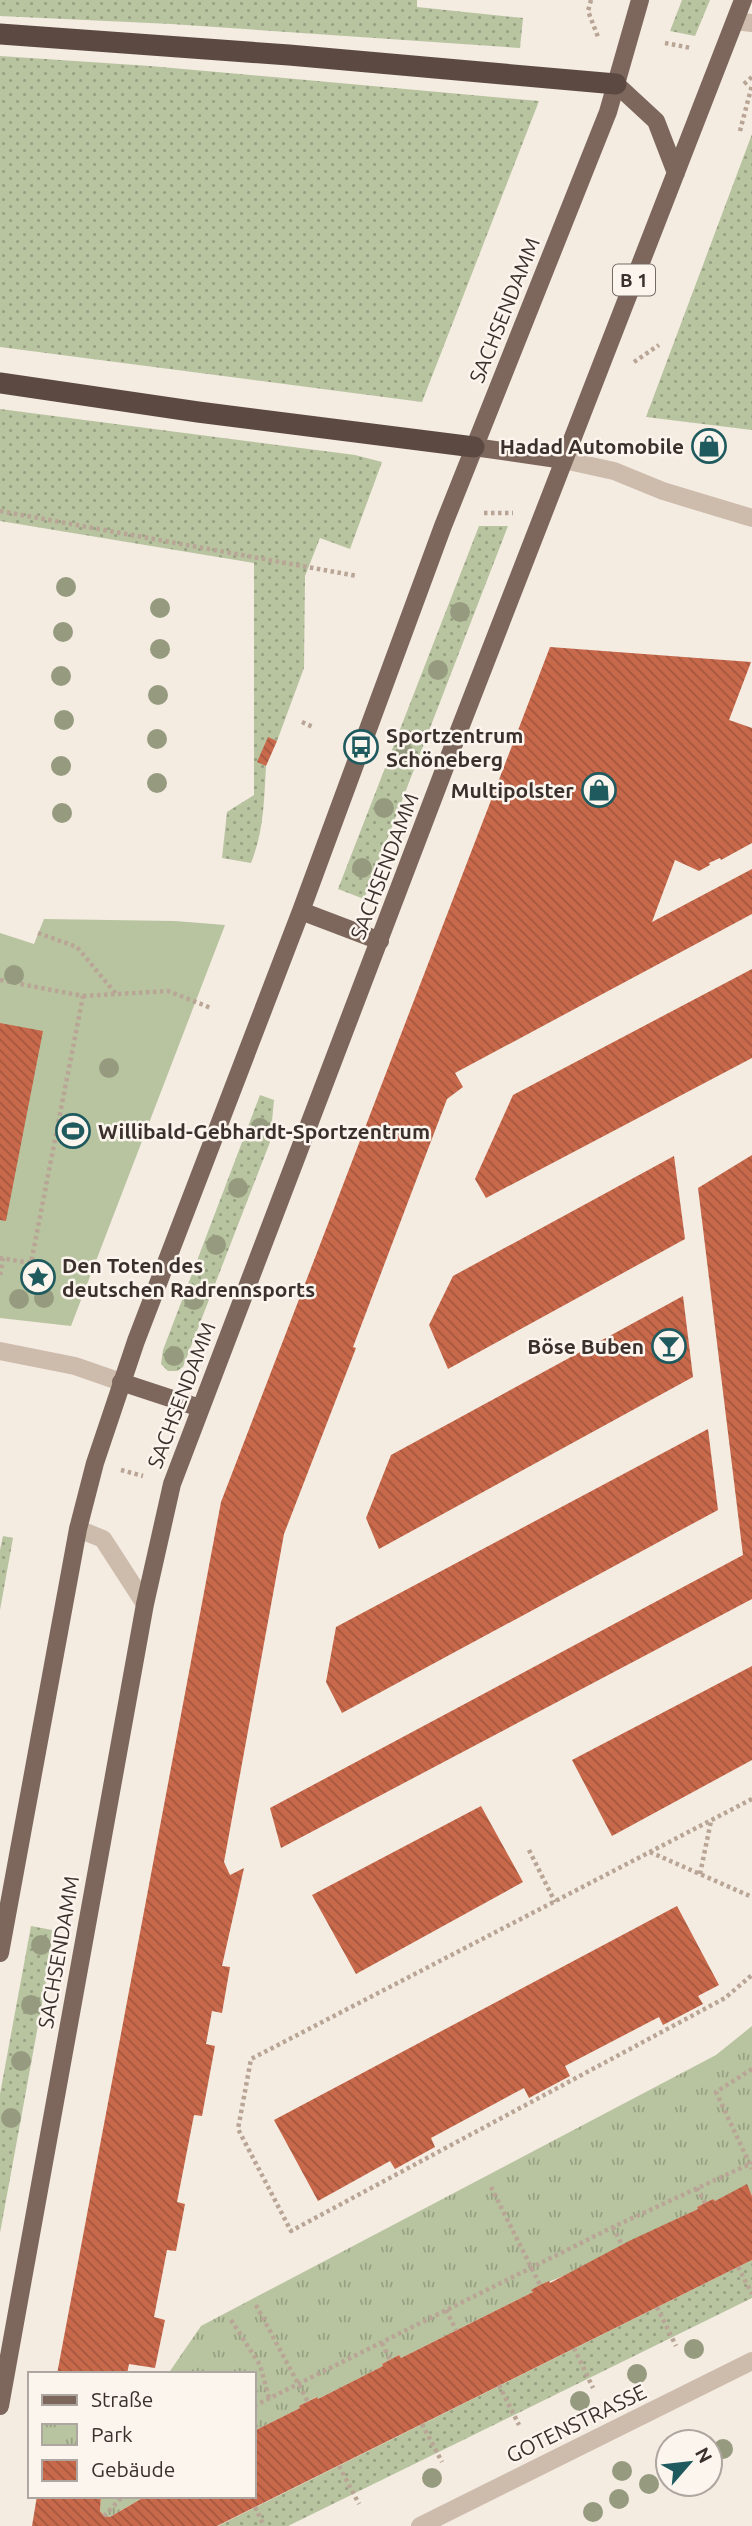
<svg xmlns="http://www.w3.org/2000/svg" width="752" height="2526" font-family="Ubuntu,sans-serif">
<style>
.grass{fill:url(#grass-dots)}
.park{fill:url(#park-tufts)}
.pitch{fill:#b8c4a0}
.building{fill:url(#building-back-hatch)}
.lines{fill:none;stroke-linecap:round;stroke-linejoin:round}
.path{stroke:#b9a596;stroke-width:4.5;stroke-dasharray:3.5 3.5;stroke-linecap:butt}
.minor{stroke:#cdbbac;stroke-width:18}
.major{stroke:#7d675c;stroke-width:18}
.highway{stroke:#5c4a42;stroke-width:21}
.tree{fill:#969b7f}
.labels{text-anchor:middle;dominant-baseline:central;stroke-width:5;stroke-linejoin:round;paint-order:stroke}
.shield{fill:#fbf5ee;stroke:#756b66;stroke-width:2}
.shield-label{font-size:19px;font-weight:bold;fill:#3b302b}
.street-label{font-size:21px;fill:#3b302b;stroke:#fbf5ee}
.poi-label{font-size:21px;font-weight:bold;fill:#3b302b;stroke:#fbf5ee;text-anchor:end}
</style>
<defs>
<pattern id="grass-dots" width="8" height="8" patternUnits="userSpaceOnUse" patternTransform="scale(1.75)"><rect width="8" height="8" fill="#b8c4a0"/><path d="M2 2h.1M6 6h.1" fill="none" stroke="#97a083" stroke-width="1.8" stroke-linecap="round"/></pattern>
<pattern id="park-tufts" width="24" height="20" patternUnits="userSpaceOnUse" patternTransform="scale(1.75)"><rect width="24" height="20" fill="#b8c4a0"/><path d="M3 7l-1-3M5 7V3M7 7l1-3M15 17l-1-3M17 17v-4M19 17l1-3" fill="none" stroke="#97a083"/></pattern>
<pattern id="building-back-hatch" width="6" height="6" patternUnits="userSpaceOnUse" patternTransform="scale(1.75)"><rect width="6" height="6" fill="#c8694b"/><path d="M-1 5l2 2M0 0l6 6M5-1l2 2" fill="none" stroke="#a4573f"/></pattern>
</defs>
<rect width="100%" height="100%" fill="#f4ebe1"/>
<path class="grass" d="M0,0H417V7L523,18L520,48L171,24L0,16Z
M682,0H710L695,36L670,31Z
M0,56L150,66L539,101L422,402L0,347Z
M752,134V430L646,417Z
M0,409L355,455L382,462L350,549L320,538L305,576L304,668L277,741L268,738L258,762L266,766C264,800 264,831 251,863L222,858L227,812L254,795V563L0,521Z
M479,526H508L364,899L338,889Z
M260,1095L274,1100L270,1142L183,1367L177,1371H168L161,1364L163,1350Z
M3,1536L13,1538L0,1610V1550Z
M31,1926L52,1930L46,1982L0,2233V2094Z
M752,2260V2298L288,2526H218Z"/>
<path class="park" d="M752,2026V2196L747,2185L715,2201L713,2199L697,2207L698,2209C658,2228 619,2248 580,2268C563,2277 548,2281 532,2290L533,2292L401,2358L399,2355L382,2364L383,2366L318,2399L316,2397L300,2406V2408L254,2431V2374H168L201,2326L716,2055Z
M101,2496H146L110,2517H105L100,2511Z"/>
<path class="pitch" d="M44,919L175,921L225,925L71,1326L0,1318V933L34,944Z"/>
<path class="building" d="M550,647L751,662L729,720L752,728V843L721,860L720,858L709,863L710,865L699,871L675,860L652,922L752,869V914L455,1073L463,1087L447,1099L353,1347L356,1348L284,1534L224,1862L230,1875L244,1868L222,1966L230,1967L222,2013L212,2011L206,2044L215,2046L202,2116L194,2115L177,2202L185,2204L176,2251L167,2250L154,2317L165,2320L155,2368L129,2364L127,2374H57L221,1502Z
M268,737L277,741L266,766L257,762Z
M752,969V1058L486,1198L475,1179L513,1095Z
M0,1023L43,1031L6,1221L0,1220Z
M752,1155V1599L281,1848L270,1808L743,1555L698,1188Z
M674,1156L685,1239L448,1369L429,1325L453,1276Z
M683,1296L693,1377L379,1549L366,1518L391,1455Z
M708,1429L718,1510L342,1713L326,1682L336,1627Z
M752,1666V1760L612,1836L572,1760Z
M481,1806L523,1882L356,1974L312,1895Z
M677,1906L719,1985L698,1996L703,2004L663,2025L659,2017L565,2066L570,2076L529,2098L524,2088L431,2138L435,2147L395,2169L390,2161L318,2201L274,2120Z
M747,2184L752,2196V2260L217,2526H32L37,2496H101L100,2511L104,2516L110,2517L146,2496H254V2431L300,2408L299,2406L317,2397L318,2399L383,2366L382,2364L399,2355L401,2358L533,2292L531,2290L540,2285L549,2281L550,2283L629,2241L698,2209L697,2207L713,2199L715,2201Z"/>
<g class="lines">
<path class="path" d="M591,0L588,11L598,37
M665,43L691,48
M744,84L752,77
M740,131L752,85
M634,362L659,345
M0,511L357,576
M484,513H513
M302,722L313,727
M38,933L77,947L116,994
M0,980L83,996L31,1263L0,1258
M83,996L168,991L211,1008
M0,1275L3,1258
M121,1470L143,1476
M752,1799L251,2059L238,2129L291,2231L725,1998L752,1975
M529,1850L555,1902
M650,1852L752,1897
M700,1874L711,1821
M752,2069L716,2092L752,2169
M491,2187L540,2285
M697,2188L705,2203
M613,2227L622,2245
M738,2267L752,2294
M256,2305L308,2402
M657,2307L676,2346
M446,2310L456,2330
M231,2320L260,2365L269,2398
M382,2343L390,2360
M574,2348L593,2388
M499,2385L519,2425
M254,2406L613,2227L752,2163
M422,2424L442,2462
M339,2466L359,2504
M255,2507L264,2526
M104,2516L123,2496"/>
<path class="minor" d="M735,21L752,23
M564,460L614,471L663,491L752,518
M0,1351L75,1366L121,1382
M78,1529L103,1539L145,1604
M420,2526L752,2361"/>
<path class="major" d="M616,84L656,121L676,173
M474,447L564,460
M301,911L380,941
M121,1382L200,1408
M0,1953L78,1529L95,1463L136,1341L301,911L443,526L608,112L640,0
M0,2406L145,1604L172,1484L460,728L743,0"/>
<path class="highway" d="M0,34L289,55L616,84
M0,383L198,412L474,447"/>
</g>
<g class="tree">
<circle cx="66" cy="587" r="10"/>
<circle cx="160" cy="608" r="10"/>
<circle cx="460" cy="612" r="10"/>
<circle cx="63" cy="632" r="10"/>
<circle cx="160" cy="649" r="10"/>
<circle cx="438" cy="670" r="10"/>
<circle cx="61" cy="676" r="10"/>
<circle cx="158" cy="695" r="10"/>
<circle cx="64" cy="720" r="10"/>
<circle cx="157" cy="739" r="10"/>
<circle cx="405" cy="754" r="10"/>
<circle cx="61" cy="766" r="10"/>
<circle cx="157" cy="783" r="10"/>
<circle cx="384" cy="808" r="10"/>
<circle cx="62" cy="813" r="10"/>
<circle cx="362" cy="868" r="10"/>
<circle cx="14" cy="975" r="10"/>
<circle cx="109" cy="1068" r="10"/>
<circle cx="260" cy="1128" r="10"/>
<circle cx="238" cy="1188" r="10"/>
<circle cx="216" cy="1245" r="10"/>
<circle cx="44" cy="1298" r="10"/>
<circle cx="19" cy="1299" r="10"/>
<circle cx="194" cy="1300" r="10"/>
<circle cx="174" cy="1356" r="10"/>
<circle cx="41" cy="1945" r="10"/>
<circle cx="31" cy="2005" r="10"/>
<circle cx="21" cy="2061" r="10"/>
<circle cx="11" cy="2118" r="10"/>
<circle cx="694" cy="2349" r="10"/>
<circle cx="637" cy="2374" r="10"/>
<circle cx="580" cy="2401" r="10"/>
<circle cx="723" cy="2449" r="10"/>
<circle cx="622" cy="2471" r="10"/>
<circle cx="432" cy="2478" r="10"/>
<circle cx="649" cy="2484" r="10"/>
<circle cx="619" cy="2499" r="10"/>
<circle cx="593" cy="2512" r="10"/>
</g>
<defs>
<g id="shop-ring" transform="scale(1.75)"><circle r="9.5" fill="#fbf5ee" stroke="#1f5a5e" stroke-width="1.5"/><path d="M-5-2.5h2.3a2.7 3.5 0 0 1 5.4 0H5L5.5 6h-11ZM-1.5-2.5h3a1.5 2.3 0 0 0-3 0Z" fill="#1f5a5e"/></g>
<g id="bus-ring" transform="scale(1.75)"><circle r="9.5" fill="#fbf5ee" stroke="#1f5a5e" stroke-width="1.5"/><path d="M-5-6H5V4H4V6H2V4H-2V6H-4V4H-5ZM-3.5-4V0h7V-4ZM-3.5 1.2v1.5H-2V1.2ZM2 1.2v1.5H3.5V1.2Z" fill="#1f5a5e"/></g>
<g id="stadium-ring" transform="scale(1.75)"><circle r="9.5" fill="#fbf5ee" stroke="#1f5a5e" stroke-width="1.5"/><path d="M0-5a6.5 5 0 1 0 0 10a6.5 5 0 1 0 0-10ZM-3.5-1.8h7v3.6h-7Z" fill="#1f5a5e"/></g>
<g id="sight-ring" transform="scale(1.75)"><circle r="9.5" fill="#fbf5ee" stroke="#1f5a5e" stroke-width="1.5"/><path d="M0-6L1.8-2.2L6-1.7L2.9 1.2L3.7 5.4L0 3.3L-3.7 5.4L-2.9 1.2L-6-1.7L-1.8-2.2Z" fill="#1f5a5e"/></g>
<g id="bar-ring" transform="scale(1.75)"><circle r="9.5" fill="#fbf5ee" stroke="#1f5a5e" stroke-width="1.5"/><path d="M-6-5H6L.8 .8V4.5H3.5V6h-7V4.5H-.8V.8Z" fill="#1f5a5e"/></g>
</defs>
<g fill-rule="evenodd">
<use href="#shop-ring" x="709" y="446"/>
<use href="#bus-ring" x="361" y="747"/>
<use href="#shop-ring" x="599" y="790"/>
<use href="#stadium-ring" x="73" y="1131"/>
<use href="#sight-ring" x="38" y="1277"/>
<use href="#bar-ring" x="669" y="1346"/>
</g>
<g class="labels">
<rect class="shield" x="613" y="264.5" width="42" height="31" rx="5"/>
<g class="shield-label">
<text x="634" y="280">B 1</text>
</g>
<g class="street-label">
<text transform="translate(504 310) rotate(-68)">SACHSENDAMM</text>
<text transform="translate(384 866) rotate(-69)">SACHSENDAMM</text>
<text transform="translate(181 1395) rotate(-69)">SACHSENDAMM</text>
<text transform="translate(58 1952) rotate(-80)">SACHSENDAMM</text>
<text transform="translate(576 2423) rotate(-26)">GOTENSTRASSE</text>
</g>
<g class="poi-label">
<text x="684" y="446">Hadad Automobile</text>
<text x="386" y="735" text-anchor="start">Sportzentrum<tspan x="386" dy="24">Schöneberg</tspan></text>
<text x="574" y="790">Multipolster</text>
<text x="98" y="1131" text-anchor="start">Willibald-Gebhardt-Sportzentrum</text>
<text x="62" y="1265" text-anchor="start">Den Toten des<tspan x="62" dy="24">deutschen Radrennsports</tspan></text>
<text x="644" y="1346">Böse Buben</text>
</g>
</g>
<rect x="28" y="2372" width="228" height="126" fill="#fbf5ee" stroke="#aea6a0" stroke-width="2"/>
<rect x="42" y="2395" width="35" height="10" fill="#7d675c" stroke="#aea6a0" stroke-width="2"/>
<text x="91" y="2407" font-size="21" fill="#3b302b">Straße</text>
<rect x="42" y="2424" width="35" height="21" fill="url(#park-tufts)" stroke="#aea6a0" stroke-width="2"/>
<text x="91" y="2442" font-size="21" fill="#3b302b">Park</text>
<rect x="42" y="2460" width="35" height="21" fill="url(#building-back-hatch)" stroke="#aea6a0" stroke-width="2"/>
<text x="91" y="2477" font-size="21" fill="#3b302b">Gebäude</text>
<g transform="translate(689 2463) rotate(62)"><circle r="33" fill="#fbf5ee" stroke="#aea6a0" stroke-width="2"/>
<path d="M0-5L12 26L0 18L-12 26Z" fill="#1f5a5e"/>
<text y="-10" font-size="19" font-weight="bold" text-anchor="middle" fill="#3b302b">N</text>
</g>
</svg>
